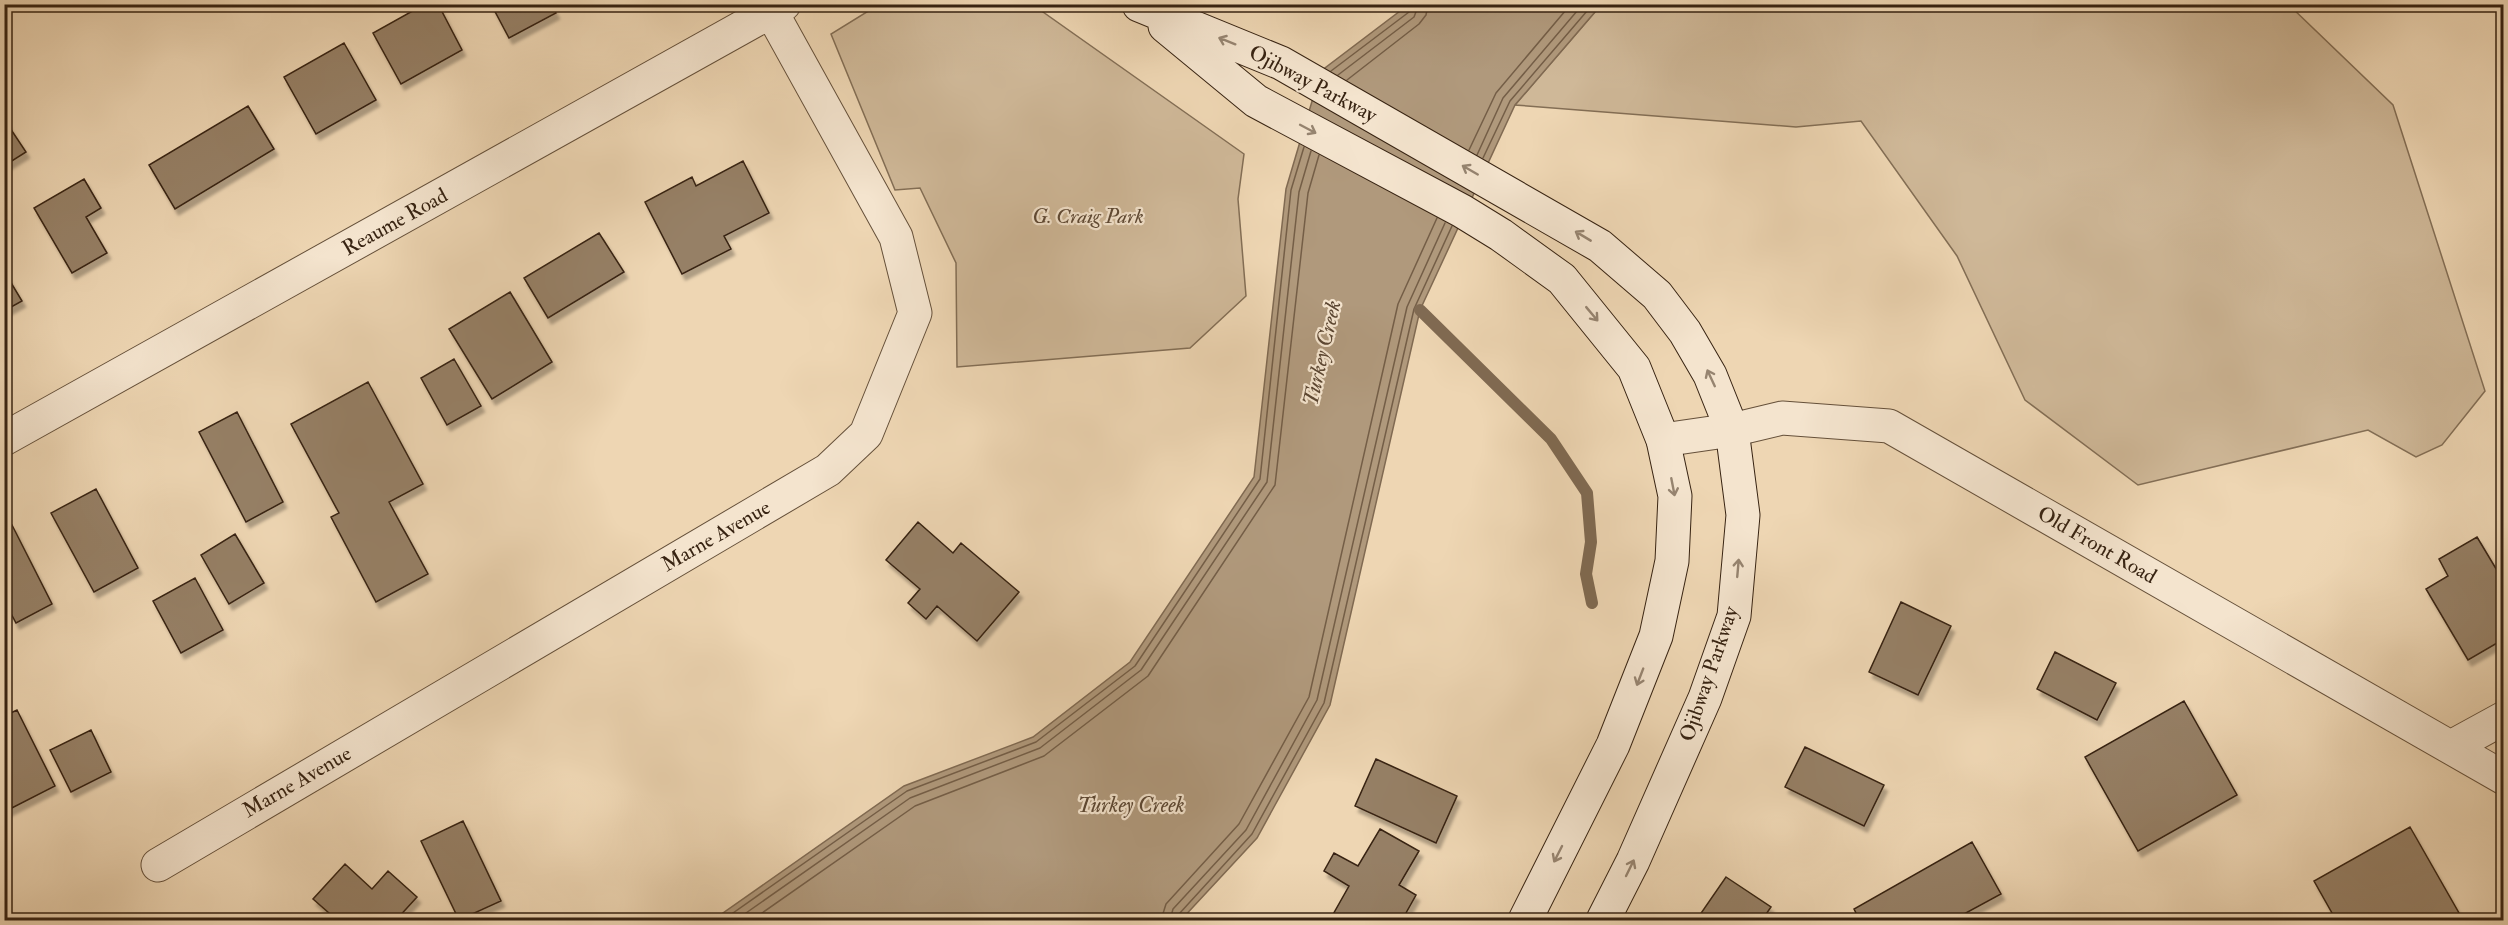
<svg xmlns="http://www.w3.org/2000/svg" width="2508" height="925" font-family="'IM FELL Double Pica',serif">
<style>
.green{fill:#cfb898;stroke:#836e55;stroke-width:1.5}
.water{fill:#b0997c;stroke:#806a52;stroke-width:1.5}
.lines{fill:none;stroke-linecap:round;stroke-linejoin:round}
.shore{stroke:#745e47;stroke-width:1.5}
.stream{stroke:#806a52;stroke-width:12}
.building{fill:#968066;stroke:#372312;stroke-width:1.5;filter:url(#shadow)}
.minor-casing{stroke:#65503a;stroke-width:35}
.secondary-casing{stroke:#372312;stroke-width:35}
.minor{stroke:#f4e4ce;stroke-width:33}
.secondary{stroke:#f4e4ce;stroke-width:33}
.oneway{stroke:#968470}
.labels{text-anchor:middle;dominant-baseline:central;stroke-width:4.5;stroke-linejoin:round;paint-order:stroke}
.street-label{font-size:21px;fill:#372312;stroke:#f4e4ce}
.park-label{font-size:21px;font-style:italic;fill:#5d4834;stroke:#f4e4ce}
.water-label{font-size:22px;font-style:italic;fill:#5b4632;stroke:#f4e4ce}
</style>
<defs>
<filter id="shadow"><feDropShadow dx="3.5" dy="6" stdDeviation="1.5" flood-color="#0004"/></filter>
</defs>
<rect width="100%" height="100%" fill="#eed6b3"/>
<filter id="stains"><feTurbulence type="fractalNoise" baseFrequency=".00333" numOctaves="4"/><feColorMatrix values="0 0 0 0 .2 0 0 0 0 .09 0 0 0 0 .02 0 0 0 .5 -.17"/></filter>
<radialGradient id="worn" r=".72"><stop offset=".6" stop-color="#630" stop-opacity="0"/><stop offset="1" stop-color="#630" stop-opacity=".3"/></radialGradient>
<path class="green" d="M2009,4L2289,5L2393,105L2485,391L2442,445L2416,457L2368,430L2138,485L2025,400L1957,256L1861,121L1796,127L1515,105L1601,5Z
M878,5H1033L1244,154L1238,199L1246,296L1190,348L957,367L956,263L920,188L895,190L831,34Z"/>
<path class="water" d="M1408,5H1601L1515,105L1420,310L1330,705L1257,838L1181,920H713L904,786L1033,737L1130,662L1254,477L1286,189L1321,71Z"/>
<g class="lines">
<path class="shore" d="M1331,71L1409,12L1411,4
M1338,75L1414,17L1419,4
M1347,80L1419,24L1426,15L1428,4
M1469,150L1496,93L1571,4
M1477,155L1503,98L1583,4
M1483,158L1510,101L1593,4
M723,920L907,791L1036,742L1135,666L1260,479L1291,190L1304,147
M736,920L910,798L1040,748L1141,670L1267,482L1299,192L1311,151
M752,920L915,806L1044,756L1148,676L1275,485L1308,193L1319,155
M1161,920L1166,904L1239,824L1309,697L1398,304L1437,218
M1170,920L1173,909L1246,830L1317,700L1407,307L1445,223
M1177,920L1179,914L1252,834L1324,703L1414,309L1452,226"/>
<path class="stream" d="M1420,310L1551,439L1587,493L1591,542L1586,574L1592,603"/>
</g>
<path class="building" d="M425,4H438L462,50L401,84L373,33Z
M491,4H551L556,13L509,38Z
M344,43L376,100L316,134L284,77Z
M248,106L274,149L175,209L149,165Z
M4,119L26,152L4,166Z
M743,161L769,213L724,236L731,249L682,274L645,202L692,177L696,186Z
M84,179L101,208L86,217L107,253L72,273L34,208Z
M599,233L624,272L548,318L524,278Z
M4,271L22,301L4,311Z
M510,292L552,362L492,399L449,329Z
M454,359L481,406L447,425L421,378Z
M368,382L423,484L389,502L428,574L376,602L331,517L339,513L291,424Z
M237,412L283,502L246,522L199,432Z
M96,489L138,568L94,592L51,513Z
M918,522L953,553L961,543L1019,592L977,641L937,606L926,619L908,603L920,589L886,560Z
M12,525L52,604L16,623L8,608L4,610V529Z
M235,534L264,583L229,604L201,555Z
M2477,537L2504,582V639L2468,660L2426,589L2448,576L2439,559Z
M195,578L223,630L181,653L153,601Z
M1901,602L1951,626L1918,695L1869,672Z
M2055,652L2116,683L2097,720L2037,689Z
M2184,701L2237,795L2138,851L2085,757Z
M17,710L55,786L4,812V716Z
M91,730L111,772L71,792L50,750Z
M1805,747L1884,785L1864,826L1785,787Z
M1376,759L1457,796L1436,843L1355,806Z
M463,821L501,901L459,920L421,841Z
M2410,827L2463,920H2336L2314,881Z
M1380,829L1419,851L1399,885L1416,895L1402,920H1335L1331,918L1349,886L1324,871L1334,853L1358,866Z
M1972,842L2001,894L1953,920H1852L1858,917L1854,909Z
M345,864L372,889L388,871L417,897L396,920H337L313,899Z
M1726,877L1771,907L1762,920L1697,919Z"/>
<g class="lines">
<g class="minor-casing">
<path id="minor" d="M4,439L784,4
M1663,440L1732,430L1782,418L1889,426L2504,778
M2451,747L2504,718
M158,865L828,470L866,434L915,313L896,237L772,13"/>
</g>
<g class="secondary-casing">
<path id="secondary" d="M1139,5L1281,63L1600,246L1657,295L1685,332L1710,375L1732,430L1743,515L1734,616L1705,698L1633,861L1603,920
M1165,26L1256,101L1462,211L1501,235L1562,279L1634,368L1663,440L1675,496L1672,561L1656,636L1613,745L1525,920"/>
</g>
<use href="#minor" class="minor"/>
<use href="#secondary" class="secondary"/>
</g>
<defs><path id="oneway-shaft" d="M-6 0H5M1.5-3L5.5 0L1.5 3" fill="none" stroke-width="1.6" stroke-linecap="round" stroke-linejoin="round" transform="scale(1.5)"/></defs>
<g class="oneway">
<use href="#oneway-shaft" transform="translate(1227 41) rotate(-158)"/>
<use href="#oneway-shaft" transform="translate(1308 129) rotate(28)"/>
<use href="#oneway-shaft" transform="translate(1470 170) rotate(-150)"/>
<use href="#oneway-shaft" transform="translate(1583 236) rotate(-149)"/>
<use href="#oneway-shaft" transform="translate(1592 314) rotate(50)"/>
<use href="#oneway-shaft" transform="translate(1711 378) rotate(-115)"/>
<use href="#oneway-shaft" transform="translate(1673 487) rotate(79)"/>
<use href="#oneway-shaft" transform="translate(1738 568) rotate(-85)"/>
<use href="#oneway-shaft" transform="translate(1640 677) rotate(111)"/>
<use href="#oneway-shaft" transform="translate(1558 854) rotate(117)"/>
<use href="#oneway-shaft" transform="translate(1630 868) rotate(-64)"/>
</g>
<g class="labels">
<g class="street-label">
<text transform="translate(1313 84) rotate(28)">Ojibway Parkway</text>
<text transform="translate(395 222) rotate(-29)">Reaume Road</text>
<text transform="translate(716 536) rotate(-30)">Marne Avenue</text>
<text transform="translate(2097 545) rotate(30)">Old Front Road</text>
<text transform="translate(1709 674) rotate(-71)">Ojibway Parkway</text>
<text transform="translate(297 782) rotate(-30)">Marne Avenue</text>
</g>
<g class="park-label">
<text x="1088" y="216">G. Craig Park</text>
</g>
<g class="water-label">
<text transform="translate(1322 353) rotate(-77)">Turkey Creek</text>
<text x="1131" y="805">Turkey Creek</text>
</g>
</g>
<rect width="2508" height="925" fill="none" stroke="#eed6b3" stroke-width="24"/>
<rect x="6" y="6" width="2496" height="913" fill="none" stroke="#372312" stroke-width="3"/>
<rect x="12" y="12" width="2484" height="901" fill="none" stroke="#372312" stroke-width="1.5"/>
<rect width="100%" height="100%" filter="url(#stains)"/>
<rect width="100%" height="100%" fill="url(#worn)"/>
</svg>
